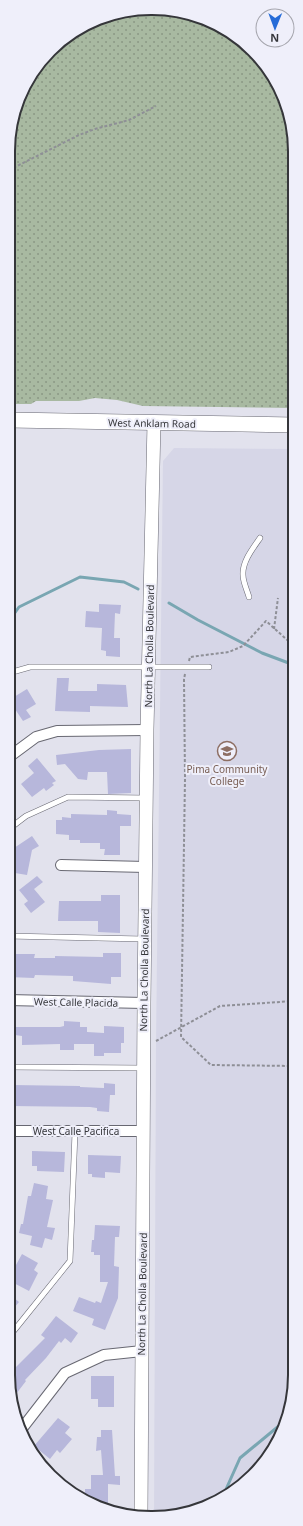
<svg xmlns="http://www.w3.org/2000/svg" width="303" height="1526" font-family="'Noto Sans',sans-serif">
<style>
.built{fill:#d6d6e7}
.grass{fill:url(#grass-dots)}
.lines{fill:none;stroke-linecap:round;stroke-linejoin:round}
.stream{stroke:#79a6b2;stroke-width:3}
.building{fill:#b7b7db}
.service-casing{stroke:#686872;stroke-width:6}
.minor-casing{stroke:#686872;stroke-width:12}
.tertiary-casing{stroke:#686872;stroke-width:14}
.secondary-casing{stroke:#686872;stroke-width:16}
.path{stroke:#8e8f96;stroke-width:2;stroke-dasharray:3 2;stroke-linecap:butt}
.service{stroke:#fff;stroke-width:5}
.minor{stroke:#fff;stroke-width:10}
.tertiary{stroke:#fff;stroke-width:13}
.secondary{stroke:#fff;stroke-width:15}
.labels{text-anchor:middle;dominant-baseline:central;stroke-width:4;stroke-linejoin:round;paint-order:stroke}
.street-label{font-size:10px;fill:#35363a;stroke:#efeffa}
.education-label{font-size:10px;fill:#785e54;stroke:#efeffa}
.rim{fill:none;stroke:#35363a;stroke-width:2}
</style>
<defs>
<pattern id="grass-dots" width="8" height="8" patternUnits="userSpaceOnUse"><rect width="8" height="8" fill="#a8b9a1"/><path d="M2 2h.1M6 6h.1" fill="none" stroke="#8a9784" stroke-width="1.8" stroke-linecap="round"/></pattern>
</defs>
<rect width="100%" height="100%" fill="#e2e2ed"/>
<path class="built" d="M174,448L294,449V1393L280,1438L246,1483L197,1510L154,1516L156,1041L163,461Z"/>
<path class="grass" d="M170,9L215,23L253,50L284,96L295,142L294,408L143,406L117,400L95,398L79,401H36L31,404H9V133L27,80L64,38L114,13Z"/>
<g class="lines">
<path class="stream" d="M169,603L198,620L262,653L294,665
M9,621L19,607L80,577L124,582L138,589
M223,1496L240,1458L286,1420"/>
</g>
<path class="building" d="M99,604L121,605L120,614L115,613L114,638H120V657L106,656V651L101,650L102,628L85,627L86,611L99,612Z
M57,678H69L68,691H97V684L126,685L128,707L90,706V712L55,711Z
M27,689L36,704L26,710L31,717L23,721L9,700Z
M131,749V793L108,794L107,772H88L87,780L78,779L65,764L57,765L56,755L99,750Z
M37,758L56,781L52,783L54,785L46,791L44,788L32,797L21,784L34,773L28,766Z
M107,810L117,811V814L131,815V826H120V855H104L105,849H100V843H80V840H69V835L56,834V820H62V817L71,818V814L107,815Z
M32,836L39,846L32,850L27,875L9,872L8,860L11,850Z
M37,876L43,882L34,889L45,902L31,913L24,904L28,901L19,890Z
M101,895H120V933L98,932V921H58L59,901H101Z
M103,953H121V977H111V984L73,981V976L35,975L34,978L8,977V954H35L34,958H55V956L103,957Z
M64,1021L80,1022V1027H87V1032L104,1033V1026L124,1027V1043H121V1053H104V1056H94V1044H74V1050H60V1044L22,1045V1036L15,1035V1027H60L64,1026Z
M104,1083L115,1084V1095H110L109,1112L97,1111V1108L90,1107L11,1106L12,1085L80,1086V1087L104,1088Z
M32,1151L65,1152L64,1172L37,1171V1166H32Z
M88,1155L121,1156L120,1173L105,1172V1178L92,1177V1174H88Z
M34,1183L48,1186L46,1199L53,1200L47,1227L55,1228L52,1240L45,1238L42,1248L30,1245L32,1236L19,1233L21,1224H23L28,1196H31Z
M95,1225L120,1226L119,1237H115L114,1266L119,1267L118,1298L105,1330L92,1325L94,1319L73,1311L79,1297L95,1303L96,1301L101,1303L108,1282H100V1255H94V1252H91L92,1240H94Z
M22,1254L38,1263L34,1270L38,1273L29,1291L8,1280V1274L14,1264L16,1265Z
M8,1293L19,1302L8,1315Z
M56,1316L78,1333L71,1343L65,1338L61,1343L59,1341L46,1358L25,1380L26,1381L13,1398L8,1375L45,1338L41,1335Z
M91,1376H114V1407H98V1399H91Z
M58,1418L70,1427L65,1433L72,1439L60,1453L57,1450L50,1459L34,1446Z
M101,1430H112L115,1476H120V1485L108,1484V1508L89,1503L85,1501V1489H91V1475H103L101,1450L96,1451L97,1437H101Z"/>
<g class="lines">
<g class="service-casing">
<path id="service" d="M9,451L10,422
M249,597C247,590 243,582 243,575C242,562 253,548 260,538
M9,673L30,667H209
M9,829L26,816L68,797L146,798
M8,936L143,939
M8,1067L143,1068
M8,1338L70,1261L75,1132"/>
</g>
<g class="minor-casing">
<path id="minor" d="M9,757L36,737L57,731L147,730
M61,865L146,867
M8,1000L144,1003
M8,1131H144
M20,1431L65,1373L104,1355L142,1351"/>
</g>
<g class="tertiary-casing">
<path id="tertiary" d="M141,1517L144,1003L147,730L154,423"/>
</g>
<g class="secondary-casing">
<path id="secondary" d="M9,420L294,425"/>
</g>
<path class="path" d="M9,170L79,135L95,129L129,120L156,106
M274,629L278,598
M189,661L190,657L229,652L243,646L266,621L294,646
M185,674L184,679L185,778L181,1037L211,1065L294,1066
M156,1041L220,1006L294,1001"/>
<use href="#service" class="service"/>
<use href="#minor" class="minor"/>
<use href="#tertiary" class="tertiary"/>
<use href="#secondary" class="secondary"/>
</g>
<defs>
<g id="university-ring" transform="scale(1)"><circle r="9.5" fill="#efeffa" stroke="#8d6e63" stroke-width="1.5"/><path d="M0-5L7-2L0 1L-7-2ZM-4 1L0 2.5L4 1V4Q0 6-4 4Z" fill="#8d6e63"/></g>
</defs>
<g fill-rule="evenodd">
<use href="#university-ring" x="227" y="751"/>
</g>
<g class="labels">
<g class="street-label">
<text transform="translate(152 423) rotate(1)">West Anklam Road</text>
<text transform="translate(149 646) rotate(-89)">North La Cholla Boulevard</text>
<text transform="translate(144 970) rotate(-89)">North La Cholla Boulevard</text>
<text transform="translate(76 1002) rotate(1)">West Calle Placida</text>
<text x="76" y="1131">West Calle Pacifica</text>
<text transform="translate(142 1294) rotate(-89)">North La Cholla Boulevard</text>
</g>
<g class="education-label">
<text x="227" y="769">Pima Community<tspan x="227" dy="12">College</tspan></text>
</g>
</g>
<path d="M0 0H303V1526H0ZM151 15H152A136 136 0 0 1 288 151V1375A136 136 0 0 1 152 1511H151A136 136 0 0 1 15 1375V151A136 136 0 0 1 151 15Z" fill="#efeffa" fill-rule="evenodd"/>
<path class="rim" d="M151 15H152A136 136 0 0 1 288 151V1375A136 136 0 0 1 152 1511H151A136 136 0 0 1 15 1375V151A136 136 0 0 1 151 15Z"/>
<g transform="translate(275 28) rotate(181)"><circle r="19" fill="#efeffa" stroke="#a5a5ad"/>
<path d="M0-3L7 15L0 10L-7 15Z" fill="#266cd8"/>
<text y="-6" font-size="11" font-weight="bold" text-anchor="middle" fill="#35363a">N</text>
</g>
</svg>
